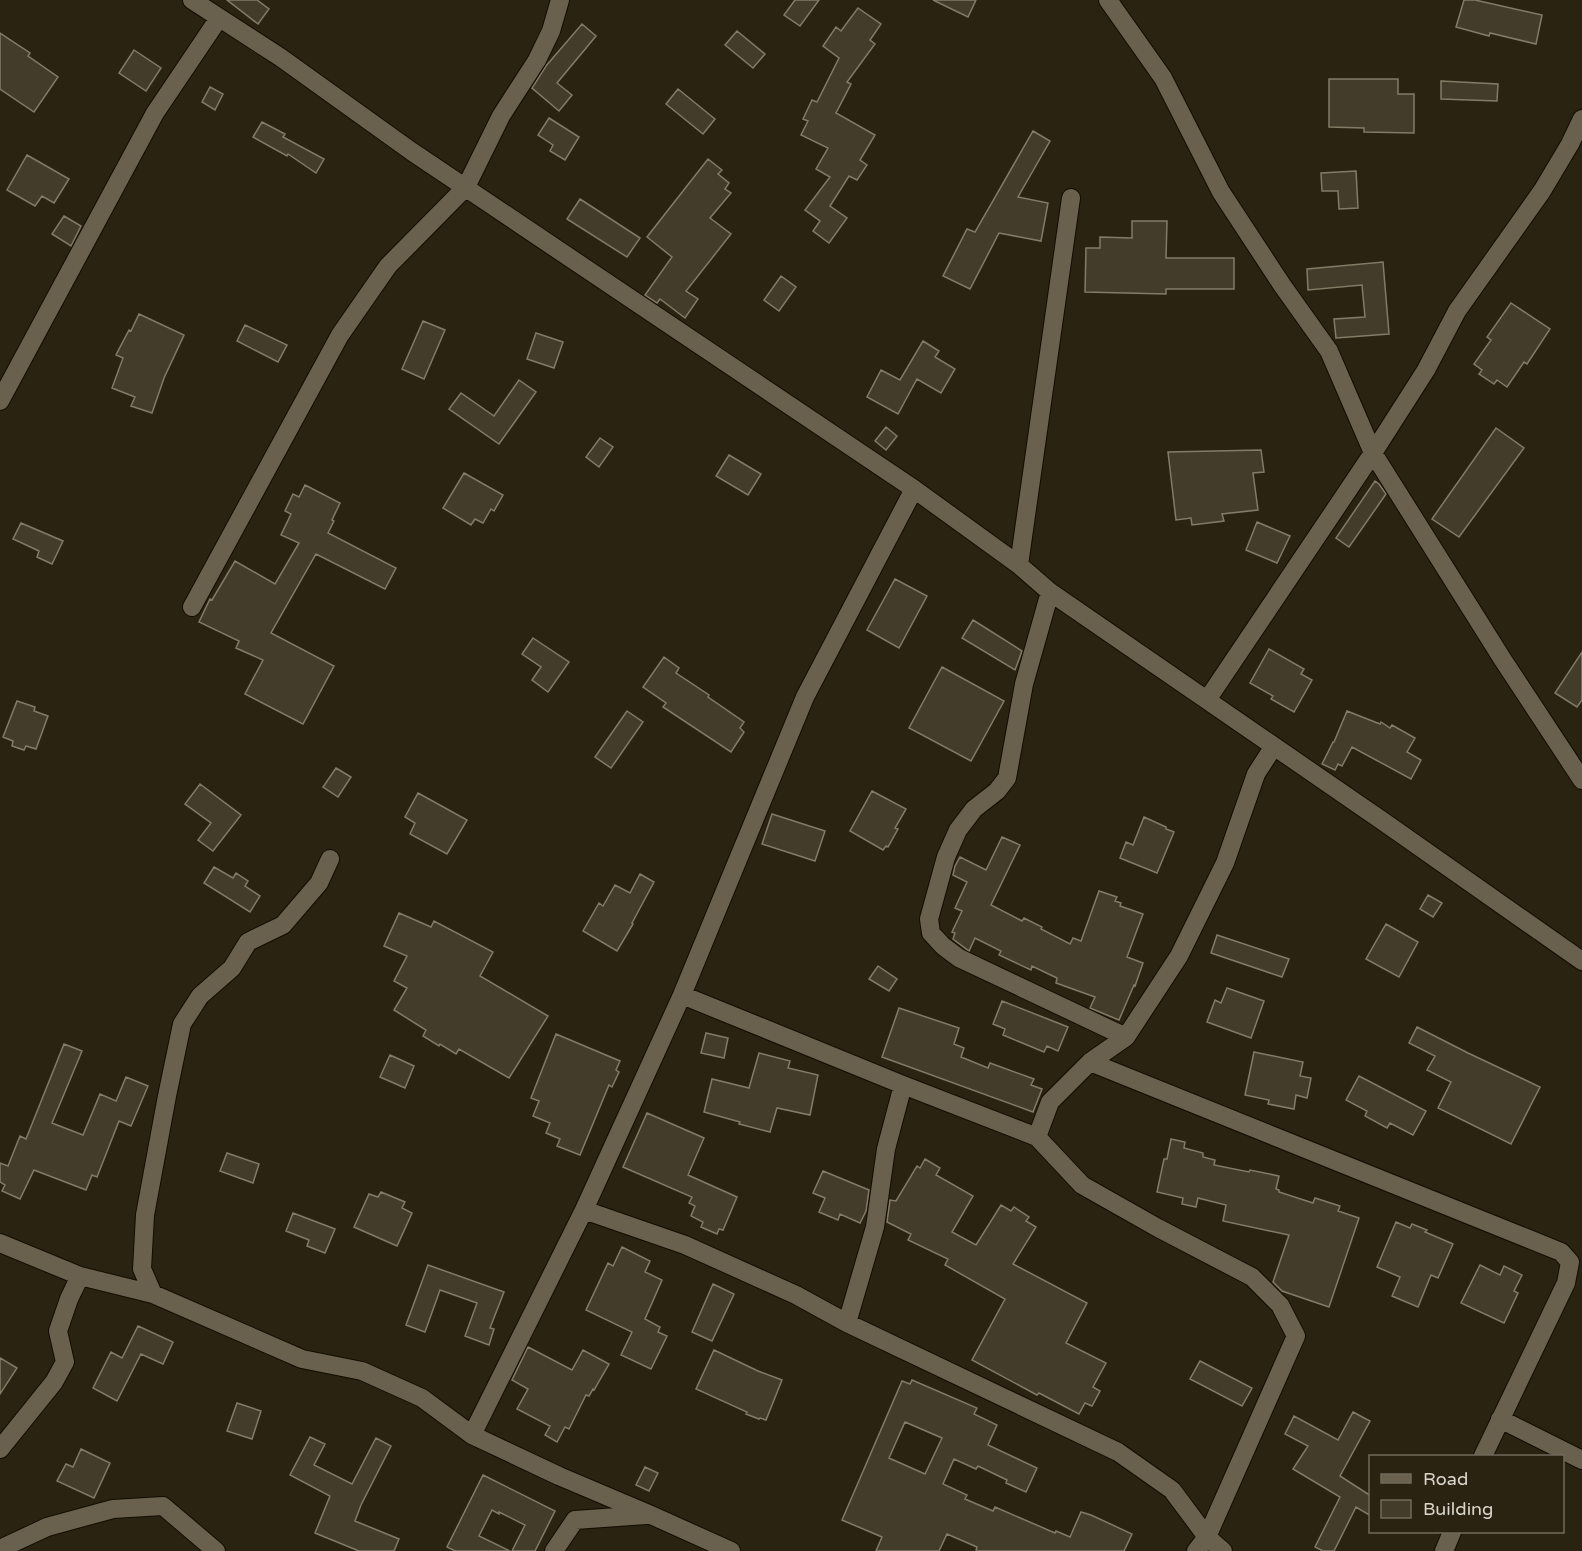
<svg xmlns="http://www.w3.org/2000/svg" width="1582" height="1551" font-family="'Varela Round',sans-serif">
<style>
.building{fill:#433c2a;stroke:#847b67;stroke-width:1.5;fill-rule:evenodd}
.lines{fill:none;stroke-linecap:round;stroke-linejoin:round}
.minor-casing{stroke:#130c01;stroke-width:20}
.minor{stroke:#69604d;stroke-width:18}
</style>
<rect width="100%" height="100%" fill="#2b2312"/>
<path class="building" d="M227,0H257L269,9L258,24Z
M795,0H819L800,26L784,15Z
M933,0H976L968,17Z
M1464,0H1475L1542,15L1536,44L1490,33L1489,36L1456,27Z
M858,8L881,24L870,40L875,44L847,82L851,84L836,113L875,135L860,160L867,165L857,180L849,176L830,206L847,218L829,243L813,231L820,221L805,210L830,177L816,169L828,148L801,135L808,121L803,119L812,100L817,102L839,58L823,46L836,27L841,31Z
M582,24L596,36L557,83L572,95L559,111L532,88L546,66Z
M737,31L765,54L753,68L725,45Z
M0,33L30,53L28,56L58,77L34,112L0,89Z
M134,50L161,68L146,91L119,73Z
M1329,79H1398V94H1414V133L1364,132V128L1329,127Z
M1441,81L1498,84L1497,101L1441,99Z
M210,87L223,94L215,110L202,102Z
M678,89L715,119L703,134L666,104Z
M549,118L579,137L565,160L550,151L553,145L538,135Z
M262,122L285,134L283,137L324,159L316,173L288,154L287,156L253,137Z
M1033,131L1050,141L1018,197L1048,203L1041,241L999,233L970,289L943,276L967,229L975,232Z
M27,155L69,179L54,203L42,196L35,206L7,190Z
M708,159L722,170L718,174L729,183L725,189L731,193L710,218L731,234L686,291L698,299L685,318L660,299L657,303L645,295L672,257L647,237Z
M1356,171L1358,208L1339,209L1338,191H1322L1321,173Z
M580,199L640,238L627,257L567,219Z
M64,216L81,226L71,246L52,234Z
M1132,221H1167L1166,258H1234V289H1166V294L1085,292L1086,248H1100V237L1132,238Z
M1383,262L1389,334L1336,338L1334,319L1365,317L1362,285L1308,290L1307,269Z
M781,276L796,287L779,311L764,300Z
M1511,303L1550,329L1527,364L1524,362L1507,387L1497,380L1494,384L1479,374L1482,370L1474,364L1491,340L1487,337Z
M139,314L184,335L164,378L152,413L131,406L135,397L112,388L123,358L116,355L129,330L131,331Z
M423,321L445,330L424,379L402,369Z
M245,325L287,345L278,362L237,341Z
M536,333L563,342L554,368L527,359Z
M923,341L939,351L935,357L955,369L941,393L917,379L898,414L867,397L881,370L900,380Z
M519,380L536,392L499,444L449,409L461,393L494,416Z
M886,427L897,436L886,450L875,441Z
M1496,428L1524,448L1459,537L1432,519Z
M600,438L613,447L599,467L586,457Z
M1261,450L1264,472L1253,473L1258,510L1222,514L1224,521L1192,525L1191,518L1176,520L1168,452Z
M729,455L761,474L748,495L716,476Z
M464,473L503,495L494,511L491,509L483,523L475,519L471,525L443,508Z
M1375,481L1379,484L1386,494L1349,547L1336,538Z
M305,485L340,503L332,520L334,521L328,533L396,568L385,589L316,554L271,633L334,666L303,724L245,694L263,660L236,648L239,641L199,622L210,599L212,600L235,561L275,584L299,543L281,535L291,514L285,511L293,494L299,497Z
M1257,522L1290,536L1277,563L1246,550Z
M21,523L63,541L52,564L37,557L39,551L13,539Z
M895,579L927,596L899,648L867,630Z
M973,620L1022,651L1015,670L962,638Z
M533,638L569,662L548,692L532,680L541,667L522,654Z
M1269,649L1304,669L1301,674L1312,680L1294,712L1271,699L1273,696L1250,683Z
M1582,652V700L1577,707L1555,693Z
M664,657L679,668L676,673L709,695L708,697L744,722L740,728L744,732L731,752L663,707L666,703L643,687Z
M942,667L1004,701L971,761L909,728Z
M17,701L35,707L34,711L48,716L36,749L26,746L24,750L12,746L13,741L3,737Z
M627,711L643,722L611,768L595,757Z
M1347,711L1380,724L1381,722L1390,728L1392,725L1415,738L1407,752L1421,760L1411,779L1352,747L1342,766L1338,764L1335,770L1322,764L1333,742H1334Z
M336,768L351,777L338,797L323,787Z
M200,784L241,815L213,851L198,840L211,823L185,804Z
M872,791L906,809L895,828L898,829L888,847L886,846L883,850L850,831Z
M418,793L467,820L447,854L410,834L415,823L405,817Z
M772,814L825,831L815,861L762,844Z
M1144,817L1166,827V829L1174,832L1157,873L1120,858L1126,842L1133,845Z
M1002,837L1020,845L991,905L1022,921L1024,918L1042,927L1041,929L1070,944L1073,938L1081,941L1099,891L1117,897L1115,901L1121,903L1120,906L1143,914L1127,957L1143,963L1135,986L1134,985L1119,1020L1090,1008L1095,997L1056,983L1057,978L1032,966L1031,970L999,955L1001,951L975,938L969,951L953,939L955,933L952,932L962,911L955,908L967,882L953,875L955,866L960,857L986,870Z
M214,867L233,878L236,873L248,881L245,886L260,896L250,912L204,883Z
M640,874L654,882L632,923L633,924L617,951L583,931L599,903L603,906L615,885L630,893Z
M1428,895L1442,903L1433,917L1420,909Z
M399,913L431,927L434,921L493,952L480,976L548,1016L509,1078L459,1049L456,1054L440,1044L439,1046L423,1036L426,1030L394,1010L407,988L394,981L407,956L384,946Z
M1386,924L1418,942L1399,977L1366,959Z
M1217,935L1289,959L1282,977L1211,953Z
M878,966L897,979L889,991L869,979Z
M1227,988L1264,1001L1251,1038L1207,1022L1215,1000L1221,1003Z
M1002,1001L1068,1027L1058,1051L1047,1046L1044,1052L1003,1035L1005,1029L993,1024Z
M899,1008L959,1028L954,1044L964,1048L961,1057L988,1068L990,1063L1034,1079L1031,1085L1042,1089L1033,1112L882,1057Z
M1417,1027L1468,1053L1540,1087L1511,1144L1438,1108L1451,1082L1427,1070L1435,1056L1409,1043Z
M706,1033L728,1038L724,1058L701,1053Z
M556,1034L620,1061L616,1070L619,1072L612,1087L609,1085L580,1155L557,1146L560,1139L546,1133L550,1123L533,1116L539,1101L531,1098Z
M64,1044L82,1051L52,1123L83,1135L100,1094L116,1101L126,1077L148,1086L131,1126L119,1121L97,1177L92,1175L86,1190L34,1170L20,1199L2,1191L5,1185L0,1182V1163L8,1166L20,1136L26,1139Z
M1254,1052L1303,1062L1300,1076L1311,1078L1307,1098L1296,1095L1294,1109L1268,1104L1269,1100L1245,1095Z
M759,1053L790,1061L788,1068L818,1075L810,1115L777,1108L770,1132L739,1124L740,1122L704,1112L712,1079L749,1088Z
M390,1055L414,1066L405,1088L380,1077Z
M1359,1076L1426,1111L1413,1135L1390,1123L1387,1128L1365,1116L1367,1111L1346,1100Z
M647,1113L704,1138L688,1175L737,1197L723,1230L719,1229L717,1234L701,1227L703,1222L691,1216L695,1206L689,1203L692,1197L623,1167Z
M1171,1139L1185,1142L1184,1148L1203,1153V1157L1215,1160L1214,1165L1249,1172L1250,1170L1279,1176L1276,1189L1279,1190V1192L1313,1203L1315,1198L1340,1206L1338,1211L1359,1218L1329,1307L1282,1291L1273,1282L1289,1235L1223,1221L1226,1205L1198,1198L1196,1207L1182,1204L1183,1198L1157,1192L1164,1159H1167Z
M227,1153L259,1164L253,1183L220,1171Z
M925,1159L940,1168L936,1175L973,1196L952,1232L976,1245L1001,1205L1011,1211L1014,1207L1029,1217L1026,1221L1036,1227L1013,1264L1087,1303L1066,1343L1106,1363L1093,1387L1100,1391L1092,1406L1085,1403L1079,1414L1039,1393L1037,1395L972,1360L1005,1299L945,1265L948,1259L908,1240L911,1234L887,1222L890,1200L896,1201L917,1166L920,1168Z
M823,1171L869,1190L866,1211L860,1223L840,1214L838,1220L819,1212L825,1198L813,1193Z
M381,1192L405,1202L402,1208L412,1213L397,1246L354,1227L369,1194L378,1197Z
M293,1213L335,1229L325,1253L307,1246L309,1240L286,1231Z
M1396,1222L1410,1228L1412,1224L1427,1230L1425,1232L1453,1244L1438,1278L1431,1275L1418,1307L1392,1296L1400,1277L1377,1267Z
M622,1247L650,1261L645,1272L662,1280L645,1319L660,1327L658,1332L667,1336L651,1369L621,1355L632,1332L586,1310L608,1263L613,1266Z
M428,1265L504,1292L490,1328L494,1329L489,1345L465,1336L477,1303L440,1290L425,1332L406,1325Z
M1480,1265L1500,1275L1504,1266L1522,1275L1514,1291L1518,1293L1504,1323L1461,1303Z
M713,1284L734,1294L712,1341L692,1332Z
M138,1326L173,1342L163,1364L141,1354L117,1401L93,1388L111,1352L122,1358Z
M528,1347L572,1370L583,1350L609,1364L594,1390L593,1389L589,1396L586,1395L569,1429L565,1427L557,1442L545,1435L550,1426L517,1409L528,1389L512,1380Z
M714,1350L758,1371L782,1380L766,1420L760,1418L759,1419L746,1414L747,1412L696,1389Z
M0,1358L17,1368L0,1394Z
M1200,1361L1252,1388L1242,1406L1190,1379Z
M912,1380L977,1408L974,1414L997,1425L988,1445L1037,1468L1026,1492L1006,1483L1007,1480L978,1466L976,1469L954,1459L943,1484L967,1495L965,1499L993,1511L995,1507L1055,1533L1056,1531L1070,1537L1081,1512L1091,1515L1132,1534L1124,1551H976L977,1547L947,1534L939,1551H876L882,1537L842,1520L902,1381L910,1384ZM905,1422L942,1438L925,1474L889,1458Z
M237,1403L261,1411L252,1439L227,1431Z
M1353,1412L1370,1421L1340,1476L1371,1496V1516L1356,1507L1334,1551H1323L1315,1547L1340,1497L1293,1469L1308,1446L1285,1434L1294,1416L1338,1440Z
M310,1437L325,1444L314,1465L352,1484L376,1438L391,1446L361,1505L355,1521L399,1539L394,1551H359L315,1533L330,1496L290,1475Z
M81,1449L110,1463L94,1498L57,1481L66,1464L73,1467Z
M645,1467L658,1473L649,1491L636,1485Z
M483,1475L555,1511L535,1551H512L525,1525L499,1512V1514L492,1510L479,1536L510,1551H455L447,1547Z"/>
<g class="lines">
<g class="minor-casing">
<path id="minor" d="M192,0L280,57L411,151L914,489L1019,565L1050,592L1384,822L1582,961
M1108,0L1163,78L1221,192L1282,285L1329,351L1373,453L1503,660L1582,780
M0,401L155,113L219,18
M1019,565L1071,198
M1050,592L1024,684L1007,778L997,791L974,809L958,830L946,857L929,919L931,933L943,946L959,958L1126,1037
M192,607L340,335L388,266L466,187L501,116L537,60L551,31L560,0
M1207,700L1373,453L1426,370L1457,311L1542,191L1570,144L1582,119
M682,995L903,1085L1037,1137L1082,1185L1158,1228L1252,1277L1280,1305L1296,1336L1207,1537L1196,1551
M1090,1062L1561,1252L1570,1262L1566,1283L1483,1456
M1037,1137L1050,1102L1090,1062L1126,1037L1179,956L1225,863L1256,774L1274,746
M584,1210L685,1245L796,1295L847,1323L1118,1452L1172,1490L1207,1537L1223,1551
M0,1243L80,1276L153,1294L302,1359L362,1371L422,1398L472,1435L559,1476L651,1515L731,1551
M153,1294L142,1269L145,1215L167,1096L182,1024L200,996L232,968L248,942L283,925L319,883L330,859
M847,1323L875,1227L886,1149L903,1085
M1500,1419L1582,1460
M472,1435L584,1210L682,995L805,697L914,489
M0,1449L54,1382L65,1362L58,1331L69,1299L80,1276
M0,1549L47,1527L113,1509L163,1506L216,1551
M554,1551L575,1520L646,1515
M1444,1551L1452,1532"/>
</g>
<use href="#minor" class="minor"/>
</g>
<rect x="1369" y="1455" width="195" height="78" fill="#2b2312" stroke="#716b5c" stroke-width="1.5"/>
<rect x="1381" y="1474" width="30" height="9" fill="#69604d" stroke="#716b5c" stroke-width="1.5"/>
<text x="1423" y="1485" font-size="18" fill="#dbd7cc">Road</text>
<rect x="1381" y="1500" width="30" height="18" fill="#433c2a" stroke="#716b5c" stroke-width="1.5"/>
<text x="1423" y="1515" font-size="18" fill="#dbd7cc">Building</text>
</svg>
